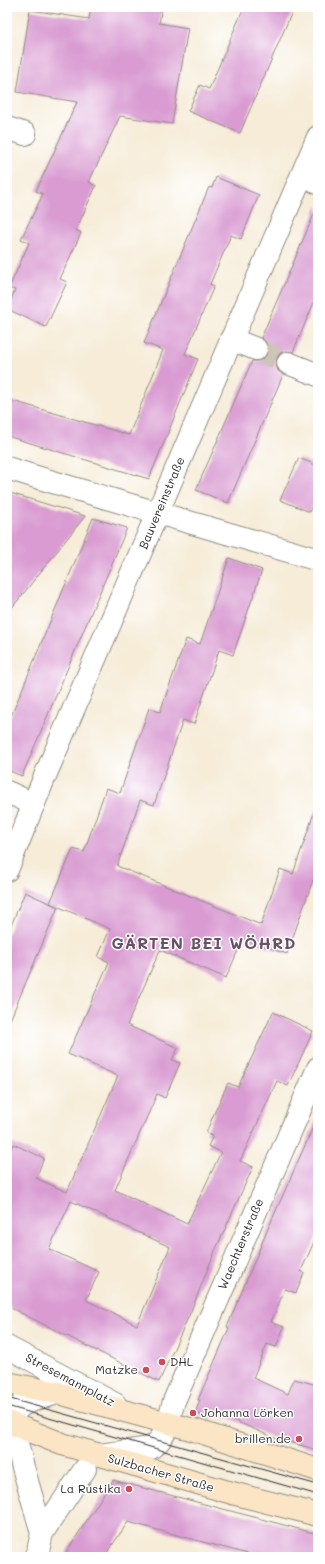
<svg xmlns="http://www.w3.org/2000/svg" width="325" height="1564" font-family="Mali,sans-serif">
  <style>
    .building { fill: #d99bd2; fill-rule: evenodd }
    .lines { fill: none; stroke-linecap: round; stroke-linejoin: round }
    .minor-tunnel { stroke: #cdc5b5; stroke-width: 22; stroke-dasharray: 22 11; stroke-linecap: butt }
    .minor-casing { stroke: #908c82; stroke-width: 24 }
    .tertiary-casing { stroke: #908c82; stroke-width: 24 }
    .secondary-casing { stroke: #908c82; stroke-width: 24 }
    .minor { stroke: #fff; stroke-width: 22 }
    .tertiary { stroke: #fff; stroke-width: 22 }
    .secondary { stroke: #fce5c4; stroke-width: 22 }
    .tram { stroke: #2b2b2b; stroke-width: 1 }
    .poi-dot { fill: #d1495b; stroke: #fff; stroke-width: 1.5 }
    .labels { text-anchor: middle; stroke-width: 3; stroke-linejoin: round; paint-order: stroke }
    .street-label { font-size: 12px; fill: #2b2b2b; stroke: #fff }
    .poi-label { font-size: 12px; fill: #2b2b2b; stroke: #fff; text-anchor: end }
    .district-label { font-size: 16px; font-weight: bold; letter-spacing: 1px; fill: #685265; stroke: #fff }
  </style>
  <rect width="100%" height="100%" fill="#fff"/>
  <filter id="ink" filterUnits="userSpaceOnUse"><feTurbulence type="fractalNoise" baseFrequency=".025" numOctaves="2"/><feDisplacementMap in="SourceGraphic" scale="8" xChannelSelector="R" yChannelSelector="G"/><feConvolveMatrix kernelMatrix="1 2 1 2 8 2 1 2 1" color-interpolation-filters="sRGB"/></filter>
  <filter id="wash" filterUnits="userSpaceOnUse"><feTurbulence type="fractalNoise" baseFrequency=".012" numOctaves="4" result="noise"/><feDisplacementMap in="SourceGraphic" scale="16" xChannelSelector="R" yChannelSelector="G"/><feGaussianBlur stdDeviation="0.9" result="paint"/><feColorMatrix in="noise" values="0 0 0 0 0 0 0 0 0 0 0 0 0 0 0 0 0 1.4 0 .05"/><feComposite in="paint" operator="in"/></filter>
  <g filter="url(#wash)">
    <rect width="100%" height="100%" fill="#f6ecd8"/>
    <g id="blocks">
      <!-- building -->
      <g class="building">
        <path d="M91 7H162L159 23 188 28 172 124 120 116 89 182 96 186 76 230 81 233 60 279 67 282 46 327 7 309 15 290 9 288 29 243 21 239 43 194 36 191 77 102 17 92 30 10 89 19Z"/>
        <path d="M244 7H294L240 133 188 111 200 85 209 89Z"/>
        <path d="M216 177 259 195 241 239 231 235 210 284 214 286 185 354 198 359 149 479 7 436V420L13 401 129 435 163 350 144 343 209 187 212 188Z"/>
        <path d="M318 205V293L293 352 286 351 280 353 277 358 276 365 278 371 283 375 228 503 196 490 252 361H258L264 359 267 354 268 347 266 342 261 338Z"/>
        <path d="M299 458 318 466V508L312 506 310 512 280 500Z"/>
        <path d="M7 492 85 516 7 614Z"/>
        <path d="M93 518 127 528 22 776 7 770V726Z"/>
        <path d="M229 558 262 570 233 655 219 650 194 724 183 720 154 805 140 800 117 866 261 925 280 869 293 874 315 810 318 811V882L313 880 287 954 243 939 226 978 160 950 127 1025 178 1048 172 1060 180 1063 165 1098 157 1094 115 1190 187 1224 221 1152 208 1146 213 1136 206 1133 213 1116 228 1083 238 1087 273 1012 313 1031 288 1086 277 1081 240 1161 253 1167 215 1251 191 1311 159 1382 7 1306V1158L13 1144 44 1158 36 1178 67 1192 118 1076 68 1054 109 962 98 957 110 929 50 903 73 849 84 852 106 788 120 793 149 708 160 712 186 639 200 644ZM71 1201 170 1247 137 1325 86 1300 99 1272 49 1249Z"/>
        <path d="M25 892 58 907 7 1027V935Z"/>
        <path d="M318 1116V1233L301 1271 304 1273 296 1293 285 1289 271 1322 284 1327 276 1347 267 1344 253 1378 288 1394 294 1379 318 1385V1450L289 1442 288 1444 215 1412 212 1419 195 1413 200 1400H198L229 1328 227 1327 267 1231Z"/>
        <path d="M113 1480 318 1534V1557H259L128 1522 104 1557H63Z"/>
      </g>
    </g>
  </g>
  <g filter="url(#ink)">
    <use href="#blocks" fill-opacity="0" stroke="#908c82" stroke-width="1"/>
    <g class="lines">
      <!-- minor-tunnel -->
      <path class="minor-tunnel" d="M256 349 288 363"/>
      <defs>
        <g id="minor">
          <path d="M7 128 25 134"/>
          <path d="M302 175 318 183"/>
          <path d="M231 339 256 349"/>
          <path d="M288 363 318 375"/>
          <path d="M7 468C110 500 215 529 318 560"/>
          <path d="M7 792 34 804"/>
          <path d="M7 1347 115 1404"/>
          <path d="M99 1455 151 1448 159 1441 165 1432 174 1401 318 1068"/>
          <path d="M42 1533 85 1469"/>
          <path d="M35 1557 38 1551 42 1533 23 1467 12 1424 14 1414 20 1406 36 1399 58 1393"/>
        </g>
        <path id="tertiary" d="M7 870 45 776 318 137"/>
        <g id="secondary">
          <path d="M7 1383 58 1393 194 1430 318 1470"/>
          <path d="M7 1422 62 1444 232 1493 318 1515"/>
        </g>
      </defs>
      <!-- minor casing -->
      <use href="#minor" class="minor-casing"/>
      <!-- tertiary casing -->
      <use href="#tertiary" class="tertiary-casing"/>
      <!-- secondary casing -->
      <use href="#secondary" class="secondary-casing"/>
      <!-- minor -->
      <use href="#minor" class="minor"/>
      <!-- tertiary -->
      <use href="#tertiary" class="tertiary"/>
      <!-- secondary -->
      <use href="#secondary" class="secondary"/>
      <!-- tram -->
      <g class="tram">
        <path d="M7 1398 318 1485"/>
        <path d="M7 1406 318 1495"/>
      </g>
    </g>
  </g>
  <!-- markers -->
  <g class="poi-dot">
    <circle cx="162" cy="1362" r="4"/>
    <circle cx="146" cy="1370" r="4"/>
    <circle cx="193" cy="1413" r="4"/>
    <circle cx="299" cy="1439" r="4"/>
    <circle cx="129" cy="1489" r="4"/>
  </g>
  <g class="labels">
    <!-- street labels -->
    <g class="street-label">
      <text transform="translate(162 503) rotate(-67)" y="4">Bauvereinstraße</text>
      <text transform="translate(241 1244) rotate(-67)" y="4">Waechterstraße</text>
      <text transform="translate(70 1380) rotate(28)" y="4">Stresemannplatz</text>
      <text transform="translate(161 1473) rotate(16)" y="4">Sulzbacher Straße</text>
    </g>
    <!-- poi labels -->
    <g class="poi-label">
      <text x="170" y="1366" text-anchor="start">DHL</text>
      <text x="138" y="1374">Matzke</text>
      <text x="201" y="1417" text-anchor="start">Johanna Lörken</text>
      <text x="291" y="1443">brillen.de</text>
      <text x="121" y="1493">La Rustika</text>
    </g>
    <!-- district labels -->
    <g class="district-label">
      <text x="204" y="949">GÄRTEN BEI WÖHRD</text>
    </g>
  </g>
  <!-- margin -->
  <rect width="325" height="1564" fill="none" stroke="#fff" stroke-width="24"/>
</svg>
